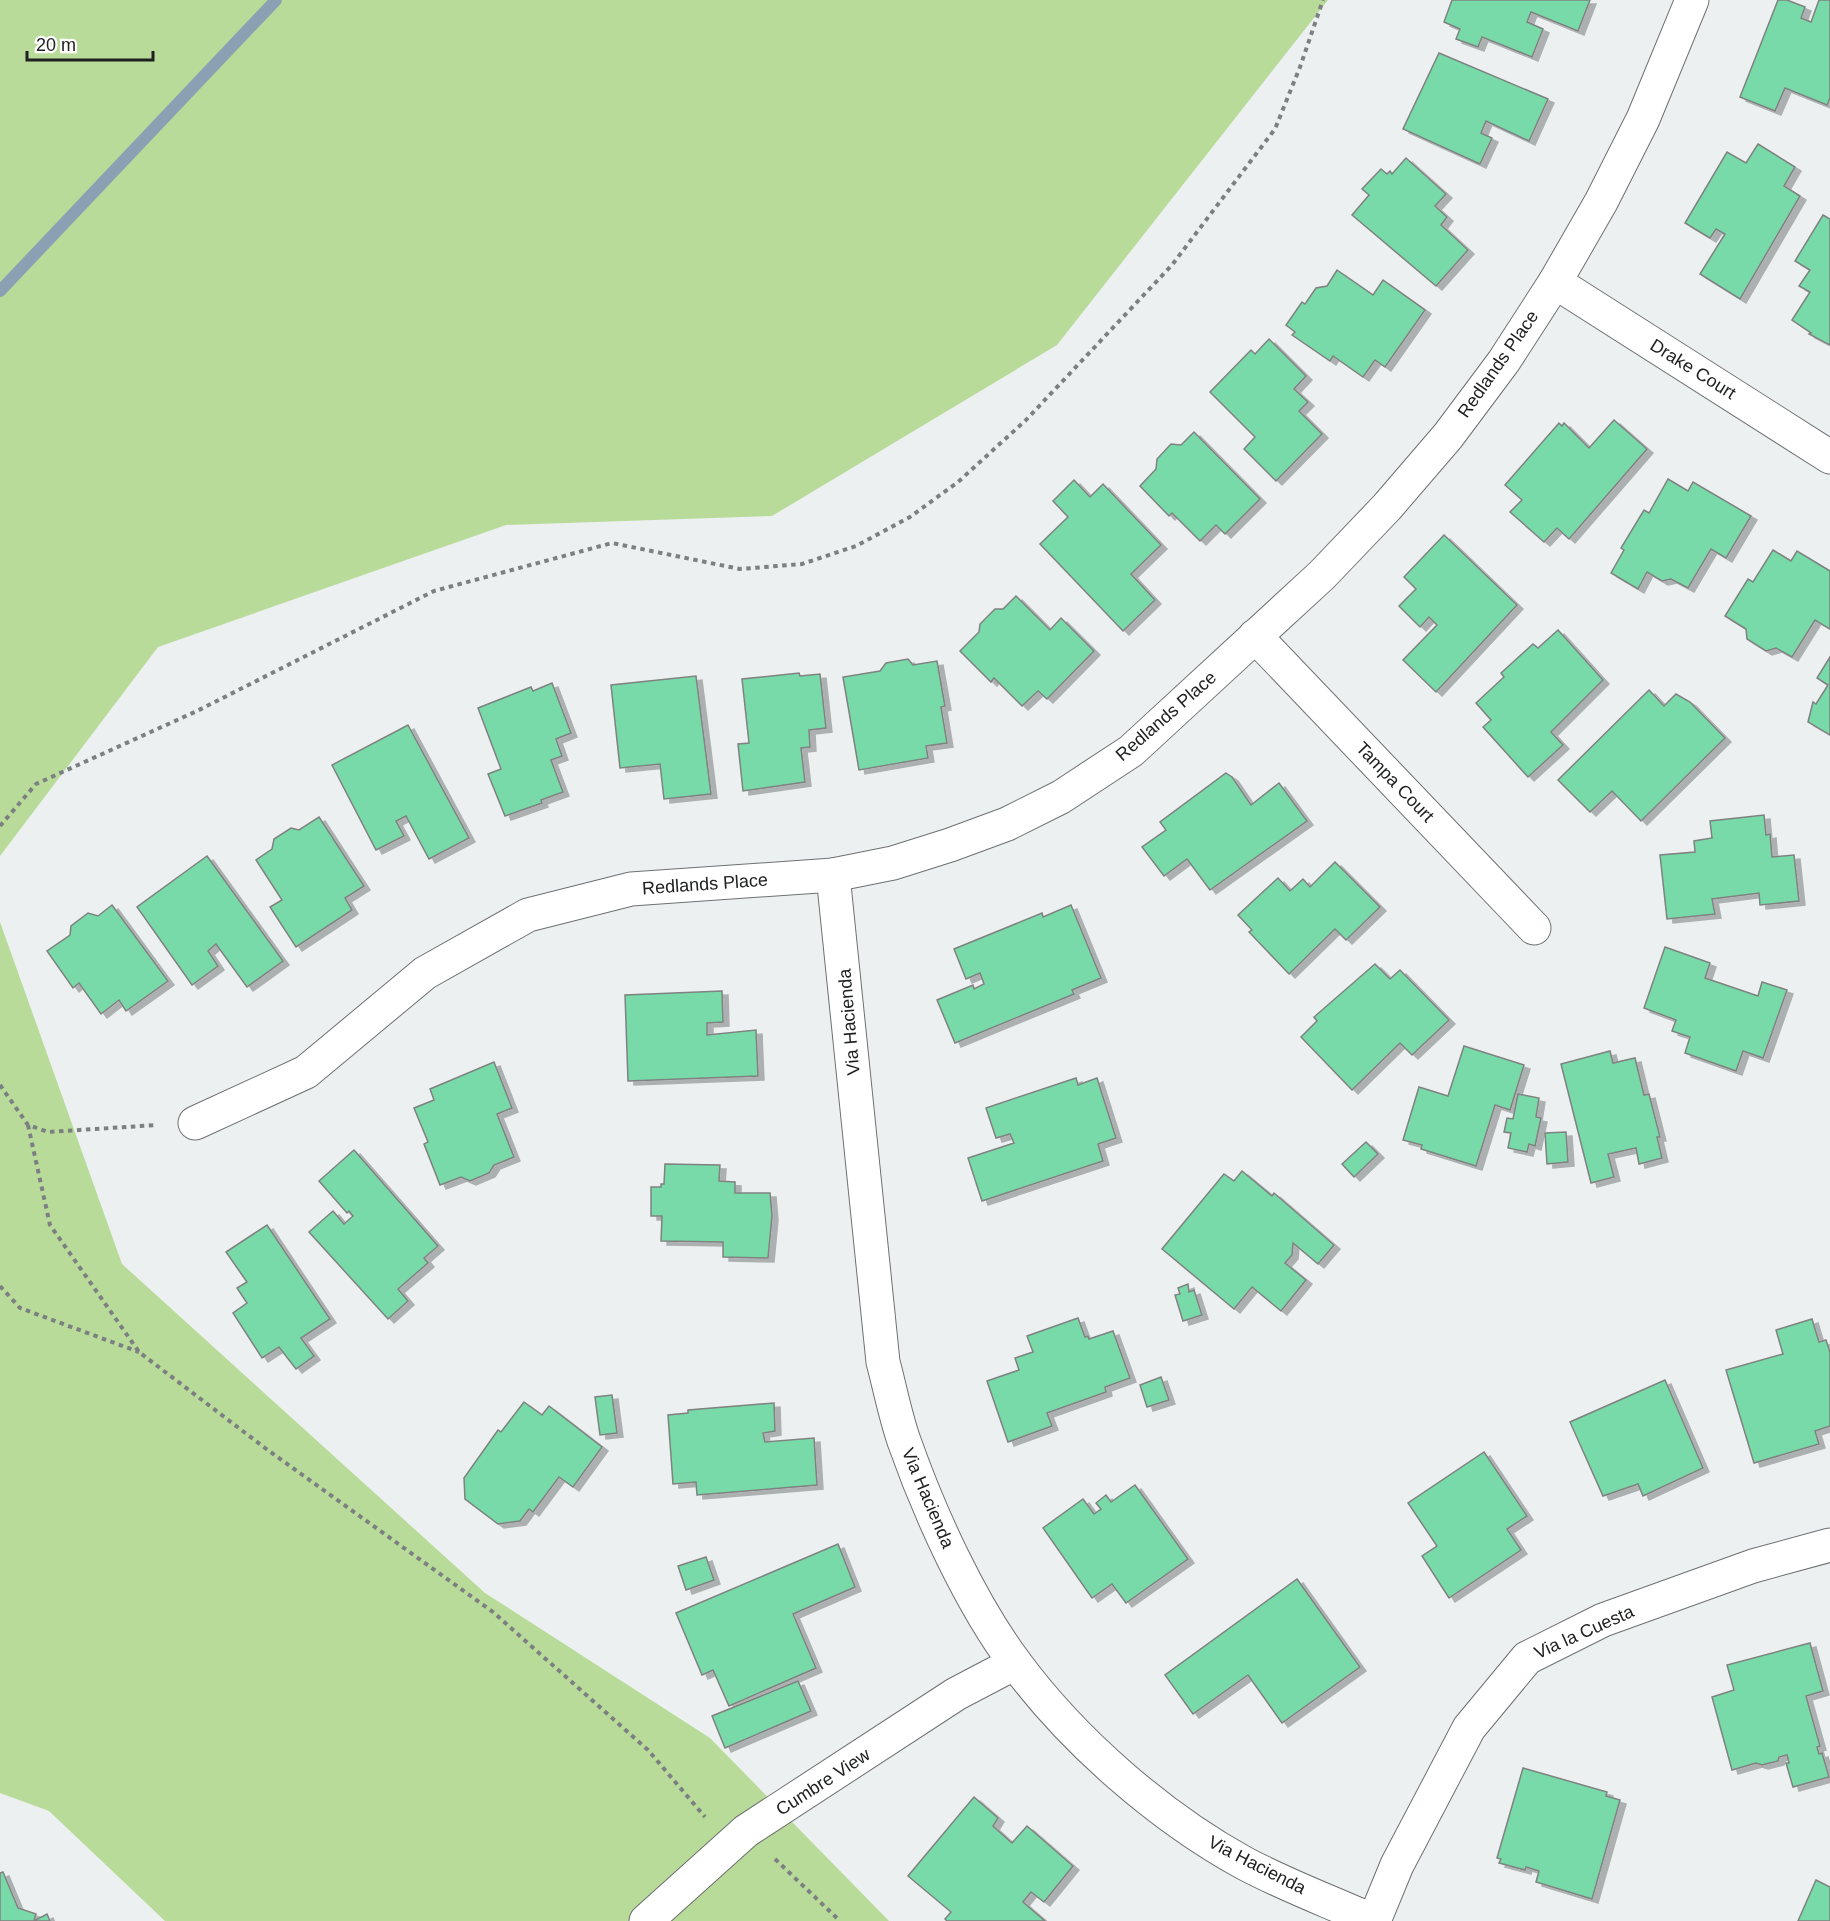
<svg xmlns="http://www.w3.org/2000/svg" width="1830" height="1921" font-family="Arial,sans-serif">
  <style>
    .green { fill: #b9db9a }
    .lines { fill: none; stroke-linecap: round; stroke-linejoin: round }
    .stream { stroke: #8ca0b3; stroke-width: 12 }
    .building { fill: #77daa8; stroke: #7f8280; stroke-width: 1.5; filter: url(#shadow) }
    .minor-casing { stroke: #6e7171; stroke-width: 35 }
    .path { stroke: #7d8080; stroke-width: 4; stroke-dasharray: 4.5 4.5; stroke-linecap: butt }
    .minor { stroke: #fff; stroke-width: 33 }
    .labels { text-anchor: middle; stroke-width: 4.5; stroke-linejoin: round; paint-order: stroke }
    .street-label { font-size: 18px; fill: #202121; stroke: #fff }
  </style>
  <defs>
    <filter id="shadow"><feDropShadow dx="6" dy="4" stdDeviation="0" flood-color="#0004"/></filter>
  </defs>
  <rect width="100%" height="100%" fill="#ecf0f0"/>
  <!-- green -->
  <g class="green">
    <path d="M0 0H1328L1057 345 772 516 506 525 158 647 0 856Z"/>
    <path d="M0 922 122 1264 485 1593 710 1738 889 1921H165L49 1811 0 1793Z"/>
  </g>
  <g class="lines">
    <!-- stream -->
    <path class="stream" d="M0 291 276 0"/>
  </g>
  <!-- building -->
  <g class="building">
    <path d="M1452 0H1590L1578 31 1531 12 1527 22 1543 29 1532 57 1482 37 1478 47 1456 39 1460 29 1444 22Z"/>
    <path d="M1778 0H1787L1805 7 1801 18 1811 22 1819 0H1830V98L1827 105 1785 88 1775 111 1740 97Z"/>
    <path d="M1439 53 1548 99 1529 141 1486 121 1481 133 1492 138 1480 164 1403 129Z"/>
    <path d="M1758 144 1795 167 1784 186 1800 196 1740 299 1700 274 1725 234 1716 229 1710 238 1685 223 1727 152 1746 163Z"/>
    <path d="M1406 158 1446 194 1435 206 1447 217 1441 225 1468 250 1436 286 1352 215 1369 195 1362 189 1381 169 1387 174 1390 171 1392 174Z"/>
    <path d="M1823 215 1830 219V345L1809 334 1811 333 1792 320 1810 292 1799 286 1810 270 1795 261Z"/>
    <path d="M1337 270 1373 295 1383 280 1425 310 1385 367 1375 360 1363 377 1333 356 1330 361 1292 335 1295 332 1286 325 1302 302 1305 304 1316 288 1327 286Z"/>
    <path d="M1269 339 1306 376 1294 389 1308 402 1299 411 1322 434 1276 481 1244 449 1255 437 1210 392 1251 350 1255 354Z"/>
    <path d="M1614 420 1647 449 1569 539 1557 528 1544 542 1510 512 1522 500 1505 485 1559 423 1562 426 1564 423 1589 448Z"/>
    <path d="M1194 432 1260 499 1225 534 1216 525 1200 541 1172 513 1169 516 1140 486 1156 469 1157 459 1171 444 1181 445Z"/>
    <path d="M1668 479 1688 491 1693 482 1751 516 1726 558 1711 549 1688 588 1671 579 1662 581 1647 572 1638 589 1611 573 1624 550 1621 548 1644 510 1649 513Z"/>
    <path d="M1074 480 1090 497 1103 484 1161 545 1131 574 1155 600 1123 631 1040 544 1068 517 1053 501Z"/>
    <path d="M1444 535 1517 605 1436 692 1403 660 1437 625 1429 617 1420 627 1399 606 1416 589 1404 577Z"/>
    <path d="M1773 550 1791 561 1797 551 1830 571V629L1815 620 1792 657 1776 648 1766 651 1747 639 1746 629 1725 616 1748 579 1753 582Z"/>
    <path d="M1016 596 1050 630 1061 618 1094 651 1047 699 1038 691 1022 706 994 678 991 682 960 651 979 632 980 624 995 609H1003Z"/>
    <path d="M1558 630 1603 680 1551 732 1563 745 1528 777 1483 727 1491 720 1476 703 1504 677 1501 673 1533 644 1538 648Z"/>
    <path d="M1830 657V735L1808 722 1813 702 1816 704 1828 685 1817 678Z"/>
    <path d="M908 659 913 665 937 661 945 706 941 707 947 743 926 746 928 758 859 770 843 677 880 671 886 663Z"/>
    <path d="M799 673 800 676 820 674 826 728 809 730 810 747 801 748 805 782 743 791 738 744 749 743 742 679Z"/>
    <path d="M696 676 711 794 664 799 660 764 620 768 611 685Z"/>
    <path d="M552 683 571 733 556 739 562 756 551 760 563 792 541 800 542 803 505 816 488 774 501 769 478 708 531 687 533 691Z"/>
    <path d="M1649 690 1664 706 1676 694 1690 702 1725 738 1641 821 1612 791 1590 812 1558 780Z"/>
    <path d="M408 725 469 838 429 859 406 816 396 821 404 836 376 850 332 765Z"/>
    <path d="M1226 773 1232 777 1251 805 1279 783 1307 821 1210 890 1187 859 1164 876 1142 847 1166 830 1160 822Z"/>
    <path d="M1764 815 1766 835 1770 834 1772 857 1794 855 1799 901 1760 905 1759 893 1712 899 1715 914 1667 919 1660 855 1695 852 1694 841 1712 838 1710 821Z"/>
    <path d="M319 817 364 886 345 898 352 910 296 947 270 907 282 900 256 860 272 849 274 839 291 828 299 830Z"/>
    <path d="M207 856 283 961 247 987 216 944 208 951 218 966 192 985 137 907Z"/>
    <path d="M1335 862 1380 907 1346 940 1335 929 1289 974 1249 932 1252 930 1238 915 1278 878 1290 891 1303 879 1310 887Z"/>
    <path d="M112 905 168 981 126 1011 119 1000 101 1014 79 983 73 988 47 951 70 935 71 926 88 913 98 916Z"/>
    <path d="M1071 905 1101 978 1072 990 1074 994 955 1043 937 1000 973 985 974 989 984 984 980 973 966 979 954 949 1042 913 1043 917Z"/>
    <path d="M1665 947 1710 963 1705 978 1758 996 1762 982 1787 990 1763 1058 1743 1051 1736 1071 1685 1053 1690 1037 1672 1031 1676 1020 1644 1008Z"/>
    <path d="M1375 964 1390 979 1400 970 1449 1020 1412 1055 1400 1043 1352 1090 1301 1037 1317 1021 1314 1017Z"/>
    <path d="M722 991 723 1022 707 1023V1035L756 1030 758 1076 628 1081 625 995Z"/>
    <path d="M1464 1046 1524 1065 1510 1110 1495 1105 1476 1166 1421 1149 1422 1145 1403 1140 1419 1087 1448 1096Z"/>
    <path d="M1610 1051 1613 1063 1635 1058 1644 1095 1649 1094 1660 1137H1657L1662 1158 1639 1164 1636 1148 1608 1154 1614 1177 1591 1183 1561 1064Z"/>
    <path d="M494 1062 512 1108 497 1114 514 1157 494 1165 489 1173 470 1181 461 1177 440 1185 424 1144 428 1142 414 1108 434 1100 430 1089Z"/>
    <path d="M1076 1078 1078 1085 1097 1078 1116 1138 1098 1144 1103 1161 982 1201 968 1158 1014 1143 1010 1134 996 1138 986 1108Z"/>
    <path d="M1518 1094 1539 1098 1536 1117 1541 1118 1535 1146 1529 1144 1527 1152 1508 1148 1511 1133 1504 1132 1507 1118 1513 1119Z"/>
    <path d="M1566 1132 1568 1162 1547 1164 1545 1133Z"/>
    <path d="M1366 1142 1378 1154 1354 1177 1342 1164Z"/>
    <path d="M354 1150 438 1246 424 1258 428 1263 398 1289 408 1301 388 1319 309 1232 333 1211 344 1224 353 1216 349 1211 347 1213 319 1181Z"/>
    <path d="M665 1164 720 1165 719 1181 735 1182V1193H770L772 1216 768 1258 723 1257V1242L661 1241 662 1216H651V1187H661V1184H664Z"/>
    <path d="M1242 1171 1272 1196 1274 1193 1334 1245 1318 1264 1293 1243 1292 1255 1285 1263 1306 1280 1281 1311 1252 1287 1234 1309 1162 1249 1224 1174 1234 1181Z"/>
    <path d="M267 1225 330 1319 301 1338 314 1356 296 1369 279 1347 262 1358 233 1313 247 1303 237 1288 247 1282 226 1252Z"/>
    <path d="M1188 1284 1189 1292 1194 1290 1202 1315 1183 1321 1175 1295 1180 1294 1178 1288Z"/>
    <path d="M1078 1318 1085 1337 1088 1336 1089 1339 1113 1331 1130 1378 1105 1387 1106 1392 1047 1413 1052 1426 1008 1442 987 1381 1019 1370 1015 1358 1033 1352 1027 1336Z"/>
    <path d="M1812 1319 1819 1342 1826 1340 1830 1352V1426L1815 1431 1819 1444 1754 1463 1726 1370 1783 1354 1776 1330Z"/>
    <path d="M1161 1377 1169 1400 1147 1407 1140 1385Z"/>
    <path d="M1665 1380 1703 1468 1643 1496 1638 1484 1603 1496 1570 1422Z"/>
    <path d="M612 1395 617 1433 600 1435 595 1397Z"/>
    <path d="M524 1402 542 1415 549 1406 602 1447 573 1487 559 1477 533 1512 529 1509 520 1521 498 1524 465 1499 464 1478 498 1430 501 1432Z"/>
    <path d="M774 1403 775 1431 763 1433 765 1442 814 1438 817 1485 697 1495 696 1482 673 1484 668 1415 688 1413V1410Z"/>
    <path d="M1484 1452 1527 1516 1507 1529 1521 1550 1449 1598 1422 1556 1437 1546 1408 1503Z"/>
    <path d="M1135 1485 1188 1559 1126 1603 1112 1584 1092 1598 1043 1528 1083 1499 1094 1514 1101 1509 1096 1503 1106 1495 1111 1502Z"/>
    <path d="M838 1544 855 1587 793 1614 816 1668 729 1706 713 1670 702 1675 676 1613Z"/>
    <path d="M706 1557 714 1580 686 1590 678 1566Z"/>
    <path d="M1297 1579 1360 1667 1282 1723 1248 1675 1193 1714 1165 1675Z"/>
    <path d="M1810 1643 1823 1691 1806 1696 1820 1746 1817 1747 1819 1754 1822 1753 1829 1777 1793 1787 1786 1763H1789L1787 1755 1779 1757 1778 1761 1762 1765 1756 1763 1732 1770 1712 1697 1734 1690 1727 1665Z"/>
    <path d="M798 1681 811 1711 725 1748 712 1716Z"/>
    <path d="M1523 1768 1607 1792 1606 1796 1620 1800 1592 1899 1536 1882 1539 1871 1526 1867 1525 1870 1499 1863 1501 1859 1497 1858Z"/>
    <path d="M974 1797 998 1818 993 1826 1012 1843 1027 1826 1073 1866 1044 1902 1031 1892 1023 1902 1045 1921H947L945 1919 951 1912 908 1876Z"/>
    <path d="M3 1872 18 1908 36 1914 34 1921 47 1914 50 1921H0V1873Z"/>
    <path d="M1816 1880 1830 1887V1921H1798Z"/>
  </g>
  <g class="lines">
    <defs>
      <g id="minor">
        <path d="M1555 282 1830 457"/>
        <path d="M1255 636 1534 928"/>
        <path d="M833 875 883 1362C890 1388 895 1415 904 1441 929 1512 970 1603 1016 1664 1073 1741 1160 1817 1244 1863 1285 1885 1331 1902 1373 1921"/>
        <path d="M195 1123 306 1072 425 973 528 915 631 889 833 875 893 863 950 845 1007 824 1061 797 1131 751 1322 575 1387 507 1448 436 1504 361 1555 282 1601 202 1643 119 1692 0"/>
        <path d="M646 1921 746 1831 956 1694 1015 1663"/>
        <path d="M1374 1921 1397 1865 1469 1728 1527 1658 1603 1620 1753 1566 1830 1545"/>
      </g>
    </defs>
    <!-- minor casing -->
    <use href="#minor" class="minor-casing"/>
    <!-- path -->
    <g class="path">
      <path d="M0 826 36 784 197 711 434 591 612 543 740 569 802 564 856 546 910 517 958 482 1026 420 1172 265 1275 129 1300 67 1323 0"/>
      <path d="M0 1085 28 1125 48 1132 157 1125"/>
      <path d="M28 1125 50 1225 139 1352 265 1448 493 1612 648 1750 705 1817"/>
      <path d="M0 1286 20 1308 139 1352"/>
      <path d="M775 1859 840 1921"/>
    </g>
    <!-- minor -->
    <use href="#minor" class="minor"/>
  </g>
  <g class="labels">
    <!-- street labels -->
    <g class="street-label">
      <text transform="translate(1498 364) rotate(-55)" y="6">Redlands Place</text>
      <text transform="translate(1693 369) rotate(32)" y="6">Drake Court</text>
      <text transform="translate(1166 716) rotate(-41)" y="6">Redlands Place</text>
      <text transform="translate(1395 782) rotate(46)" y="6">Tampa Court</text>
      <text transform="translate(705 884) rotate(-4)" y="6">Redlands Place</text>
      <text transform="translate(849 1022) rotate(-95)" y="6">Via Hacienda</text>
      <text transform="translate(928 1498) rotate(67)" y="6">Via Hacienda</text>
      <text transform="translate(1584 1632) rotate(-24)" y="6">Via la Cuesta</text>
      <text transform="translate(823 1782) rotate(-33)" y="6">Cumbre View</text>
      <text transform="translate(1257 1865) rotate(27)" y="6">Via Hacienda</text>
    </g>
  </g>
  <!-- scale -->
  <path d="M27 51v9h126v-9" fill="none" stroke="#202121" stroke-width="3"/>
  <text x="36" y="51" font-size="18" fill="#202121" stroke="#ffffff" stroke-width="4.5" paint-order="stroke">20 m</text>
</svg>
